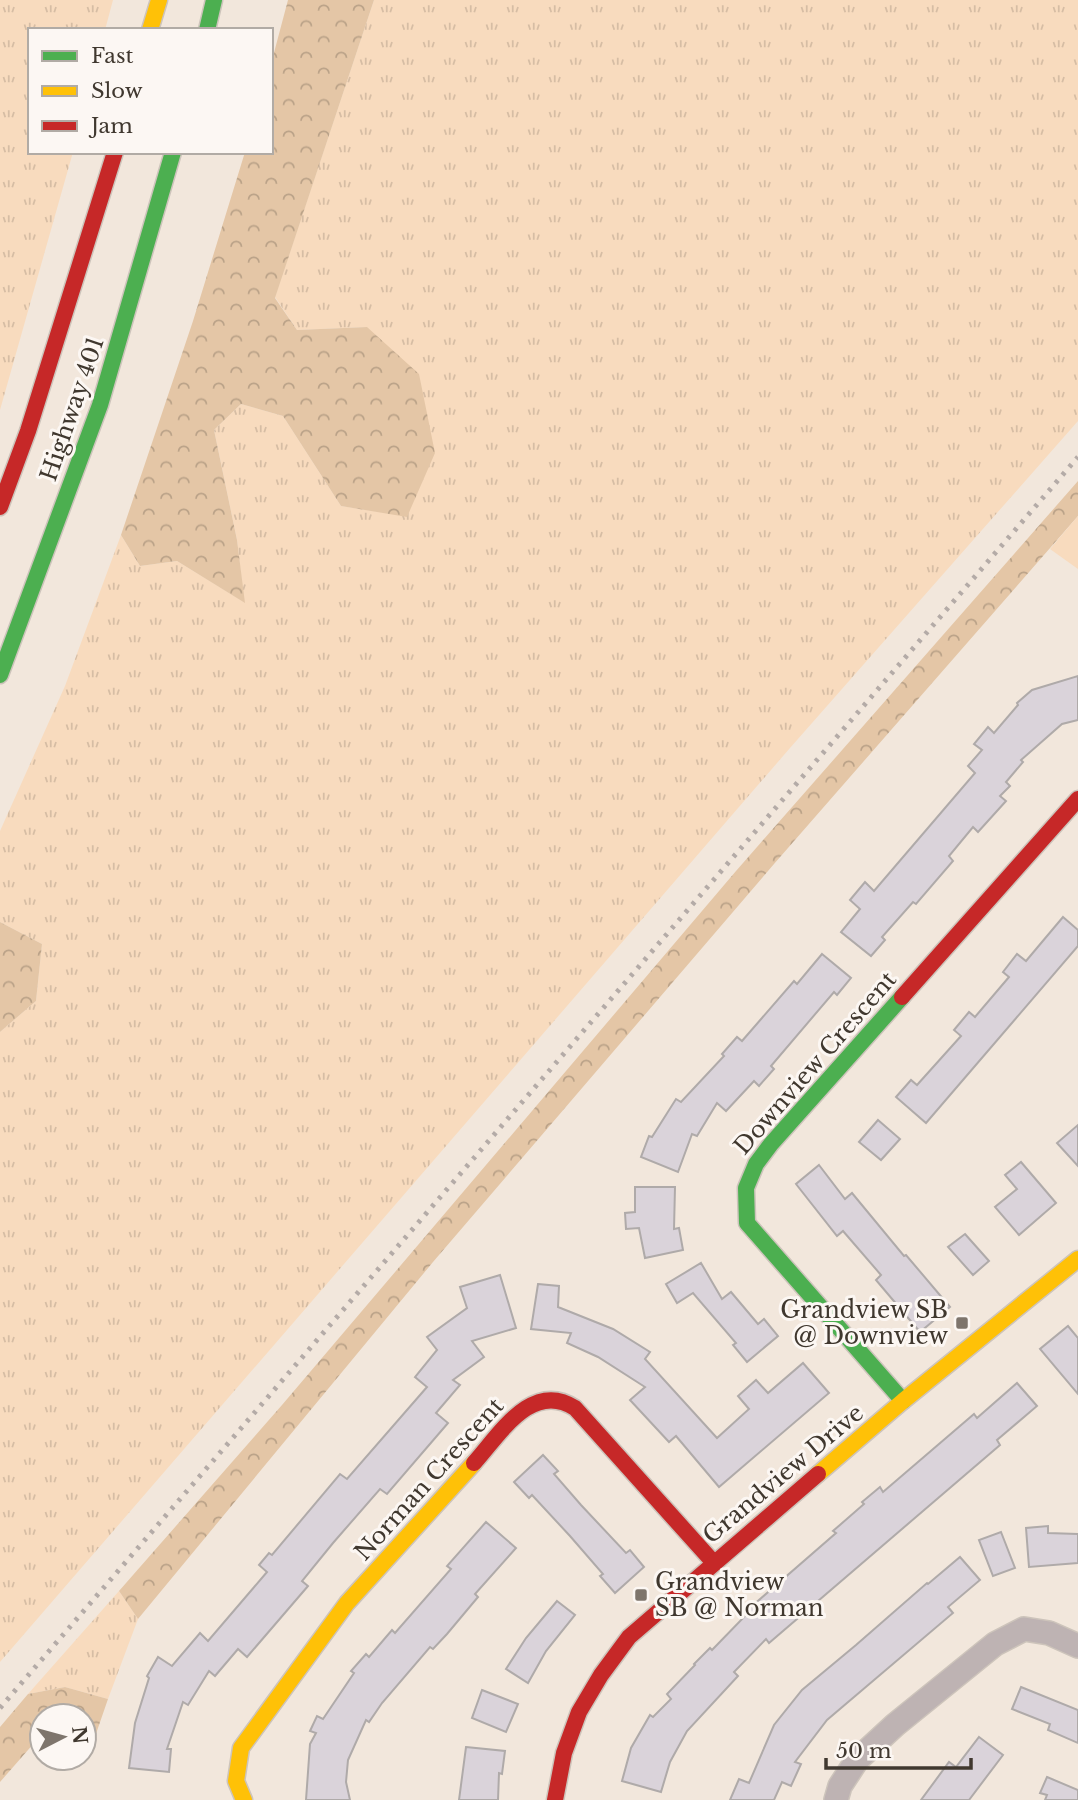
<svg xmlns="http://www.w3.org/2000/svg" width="1078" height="1800" font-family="'Libre Baskerville',serif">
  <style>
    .grass { fill: url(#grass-tufts) }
    .forest { fill: url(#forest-crowns) }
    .park { fill: #f8dbbe }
    .building { fill: #dad3da; stroke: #afaaa9; stroke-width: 2 }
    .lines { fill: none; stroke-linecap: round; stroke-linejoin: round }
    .street-casing { stroke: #cdc4bb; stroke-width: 26 }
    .fast-casing { stroke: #cdc4bb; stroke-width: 19 }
    .slow-casing { stroke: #cdc4bb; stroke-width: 19 }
    .jam-casing { stroke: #cdc4bb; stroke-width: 19 }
    .street { stroke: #beb3b3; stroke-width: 23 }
    .fast { stroke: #4caf50; stroke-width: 16 }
    .slow { stroke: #ffc107; stroke-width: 16 }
    .jam { stroke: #c62828; stroke-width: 16 }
    .rail { stroke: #b4aba7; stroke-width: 5; stroke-dasharray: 3.5 7; stroke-linecap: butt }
    .poi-dot { fill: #7e756c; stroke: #fcf7f3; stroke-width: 2.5 }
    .labels { text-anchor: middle; stroke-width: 6; stroke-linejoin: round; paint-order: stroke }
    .street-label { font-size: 23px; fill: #40382f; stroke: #fcf7f3 }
    .poi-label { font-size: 23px; fill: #40382f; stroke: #fcf7f3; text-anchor: end }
  </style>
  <defs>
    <pattern id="grass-tufts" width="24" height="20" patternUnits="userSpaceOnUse" patternTransform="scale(1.75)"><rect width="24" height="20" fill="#f8dbbe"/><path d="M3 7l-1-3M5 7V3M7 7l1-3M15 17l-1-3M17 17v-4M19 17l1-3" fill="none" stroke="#d6bda4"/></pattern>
    <pattern id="forest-crowns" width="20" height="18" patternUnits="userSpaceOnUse" patternTransform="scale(1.75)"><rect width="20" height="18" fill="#e4c6a6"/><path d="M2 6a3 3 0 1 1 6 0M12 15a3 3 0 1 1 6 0" fill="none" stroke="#baa288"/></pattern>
  </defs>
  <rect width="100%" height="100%" fill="#f2e7dc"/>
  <!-- grass -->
  <g class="grass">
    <path d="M0 0H113L105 30H30V152H73L0 410Z"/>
    <path d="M374 0H1078V421L790 748 0 1662V1032L36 1001 42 944 0 922V831L65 686 121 535 140 566 177 561 244 602 237 540 214 430 241 404 283 416 341 506 407 516 367 327 297 330 275 297Z"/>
    <path d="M119 1591 138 1619 108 1699 65 1687 28 1694Z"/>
  </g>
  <!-- forest -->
  <g class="forest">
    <path d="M288 0H374L275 298 297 330 367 327 419 374 435 453 407 517 341 506 283 416 241 404 214 430 237 540 245 603 177 561 140 566 121 535 193 321 245 152H271V64Z"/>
    <path d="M1078 481V516L774 864 433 1262 138 1619 119 1591 282 1405 736 871Z"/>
    <path d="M0 922 42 944 36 1001 0 1032Z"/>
    <path d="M65 1687 108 1699 88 1757 84 1753V1716H42V1734L0 1782V1727L28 1694Z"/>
  </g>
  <!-- park -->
  <path class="park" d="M1078 516V569L1050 549Z"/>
  <!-- building -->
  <g class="building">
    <path d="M1078 676V720L1062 724 1021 760 1023 762 1006 782 1010 786 1000 796 1006 801 978 832 973 827 949 856 953 861 916 904 913 902 882 937 885 940 871 956 841 932 860 909 850 900 865 882 874 891 975 773 968 766 982 750 974 744 988 727 994 733 1018 705 1017 703 1032 690Z"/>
    <path d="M1063 917 1078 930V946L926 1123 896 1097 911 1080 917 1085 961 1036 954 1030 969 1012 975 1017 1009 977 1003 972 1017 954 1026 961Z"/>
    <path d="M822 954 851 978 837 995 834 992 771 1066 774 1069 759 1086 754 1081 726 1111 717 1103 697 1136 692 1134 678 1172 641 1157 649 1136 652 1137 676 1099 681 1102 724 1056 722 1054 737 1037 742 1041 794 981 797 984Z"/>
    <path d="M878 1120 900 1139 881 1160 859 1142Z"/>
    <path d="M1078 1125V1166L1057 1143Z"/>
    <path d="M1021 1162 1056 1203 1019 1235 995 1207 1017 1189 1005 1175Z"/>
    <path d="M819 1165 845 1199 852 1193 904 1256 906 1255 950 1307 920 1332 876 1280 881 1275 843 1231 837 1236 796 1184Z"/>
    <path d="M635 1187H675L674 1229 679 1228 683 1250 645 1258 639 1228 626 1229 625 1213 635 1212Z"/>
    <path d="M965 1234 989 1261 973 1275 948 1247Z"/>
    <path d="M701 1263 722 1299 731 1292 758 1324 764 1319 778 1336 747 1362 733 1345 736 1343 693 1293 677 1303 666 1284Z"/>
    <path d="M500 1275 516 1328 472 1341 484 1357 453 1380 460 1385 436 1413 448 1423 387 1494 380 1489 333 1543 302 1581 308 1586 247 1657 238 1649 215 1676 209 1671 188 1705 183 1702 167 1749H171L169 1772 129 1768 135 1723 149 1678 147 1676 158 1657 172 1666 200 1633 208 1641 267 1572 259 1565 269 1553 272 1555 340 1474 347 1479 427 1387 415 1377 437 1350 427 1337 467 1308 460 1287Z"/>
    <path d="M538 1284 559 1286 558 1307 613 1329 650 1352 645 1359 717 1438 749 1409 738 1396 756 1380 768 1393 803 1363 829 1393 719 1487 676 1436 669 1442 630 1400 645 1387 598 1357 567 1343 571 1333 531 1329Z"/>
    <path d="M1068 1326 1078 1338V1394L1040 1349Z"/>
    <path d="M1017 1383 1037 1406 997 1440 1000 1445 769 1643 766 1639 734 1672 738 1676 687 1731 670 1762 661 1792 622 1781 631 1748 650 1715 653 1717 671 1699 667 1694 695 1665 694 1664 710 1648 712 1650 746 1615 744 1613 836 1533 833 1531 864 1504 862 1502 880 1487 883 1492 974 1414 977 1418Z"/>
    <path d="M543 1455 558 1471 554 1474 581 1505 626 1553 630 1550 644 1567 615 1593 600 1576 603 1574 570 1536 532 1495 529 1498 514 1482Z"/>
    <path d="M486 1522 516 1548 475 1594 478 1597 447 1634 433 1649 430 1647 382 1703 369 1722 366 1720 348 1760 346 1782 350 1800H306L310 1744 316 1733 310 1731 317 1716 323 1719 354 1673 351 1671 366 1654 369 1657 392 1630 395 1633 451 1569 447 1566Z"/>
    <path d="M1048 1526V1533L1078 1534V1563L1029 1567 1026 1528Z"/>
    <path d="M1001 1532 1015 1568 993 1576 979 1540Z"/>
    <path d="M960 1557 980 1580 948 1607 953 1613 827 1720 795 1762 801 1764 791 1786 782 1782 774 1800H730L739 1779 749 1783 774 1725 802 1690 856 1645 927 1583 928 1584Z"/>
    <path d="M557 1601 575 1615 546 1651 528 1683 506 1669 526 1638Z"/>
    <path d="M1021 1687 1078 1710V1743L1048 1730 1050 1724 1012 1709Z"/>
    <path d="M482 1690 518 1704 506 1732 472 1718Z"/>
    <path d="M979 1737 1003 1755 969 1800H921L949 1762 956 1767Z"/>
    <path d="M466 1747 505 1751 502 1774 499 1773 498 1800H459Z"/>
    <path d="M1047 1777 1078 1790V1800H1045L1047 1795 1040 1793Z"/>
  </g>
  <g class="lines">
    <defs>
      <path id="street" d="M836 1800 840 1786 857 1760 895 1725 995 1644 1024 1629 1049 1633 1078 1646"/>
      <g id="fast">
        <path d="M207 30 214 0"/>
        <path d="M0 675 100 405 173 152"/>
        <path d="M902 997 771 1144 756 1164 746 1188 747 1223 903 1401"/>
      </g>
      <g id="slow">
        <path d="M150 30 159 0"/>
        <path d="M818 1474 903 1401 1078 1259"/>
        <path d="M244 1800 236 1781 241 1748 347 1603 474 1463"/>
      </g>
      <g id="jam">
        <path d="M0 507 28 431 115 152"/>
        <path d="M902 997 1078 799"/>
        <path d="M474 1463C500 1434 532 1380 575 1408L714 1563"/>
        <path d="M555 1800 564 1753 579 1712 601 1675 629 1637 818 1474"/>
      </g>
    </defs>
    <!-- street casing -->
    <use href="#street" class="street-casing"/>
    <!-- fast casing -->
    <use href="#fast" class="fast-casing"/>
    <!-- slow casing -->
    <use href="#slow" class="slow-casing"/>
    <!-- jam casing -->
    <use href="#jam" class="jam-casing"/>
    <!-- street -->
    <use href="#street" class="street"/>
    <!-- fast -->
    <use href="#fast" class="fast"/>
    <!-- slow -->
    <use href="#slow" class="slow"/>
    <!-- jam -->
    <use href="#jam" class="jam"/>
    <!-- rail -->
    <path class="rail" d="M0 1708 1078 457"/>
  </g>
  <!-- markers -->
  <g class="poi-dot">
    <rect x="955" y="1316" width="14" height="14" rx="3.5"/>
    <rect x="634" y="1588" width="14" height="14" rx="3.5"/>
  </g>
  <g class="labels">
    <!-- street labels -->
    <g class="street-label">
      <text transform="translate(72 409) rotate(-71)" y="8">Highway 401</text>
      <text transform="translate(815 1063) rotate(-49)" y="8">Downview Crescent</text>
      <text transform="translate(783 1474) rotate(-40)" y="8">Grandview Drive</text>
      <text transform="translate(429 1479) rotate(-48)" y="8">Norman Crescent</text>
    </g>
    <!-- poi labels -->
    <g class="poi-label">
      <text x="948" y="1318">Grandview SB<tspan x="948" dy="26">@ Downview</tspan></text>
      <text x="655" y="1590" text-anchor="start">Grandview<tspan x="655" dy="26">SB @ Norman</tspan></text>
    </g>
  </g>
  <!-- legend -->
  <rect x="28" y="28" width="245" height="126" fill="#fcf7f3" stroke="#b1aba5" stroke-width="2"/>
  <rect x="42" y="51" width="35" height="10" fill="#4caf50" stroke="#b1aba5" stroke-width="2"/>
  <text x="91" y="63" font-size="21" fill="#40382f">Fast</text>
  <rect x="42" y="86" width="35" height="10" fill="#ffc107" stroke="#b1aba5" stroke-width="2"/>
  <text x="91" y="98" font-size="21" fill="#40382f">Slow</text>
  <rect x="42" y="121" width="35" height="10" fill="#c62828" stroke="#b1aba5" stroke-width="2"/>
  <text x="91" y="133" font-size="21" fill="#40382f">Jam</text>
  <!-- north arrow -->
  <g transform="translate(63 1737) rotate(84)"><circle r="33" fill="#fcf7f3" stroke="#b1aba5" stroke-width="2"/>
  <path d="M0-5L12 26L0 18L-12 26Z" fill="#7e756c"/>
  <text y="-10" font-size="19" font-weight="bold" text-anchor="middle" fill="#40382f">N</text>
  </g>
  <!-- scale -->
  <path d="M826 1758v10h145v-10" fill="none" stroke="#40382f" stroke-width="3.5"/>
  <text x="836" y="1758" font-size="21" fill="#40382f" stroke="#fcf7f3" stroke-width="5" paint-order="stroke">50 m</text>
</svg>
